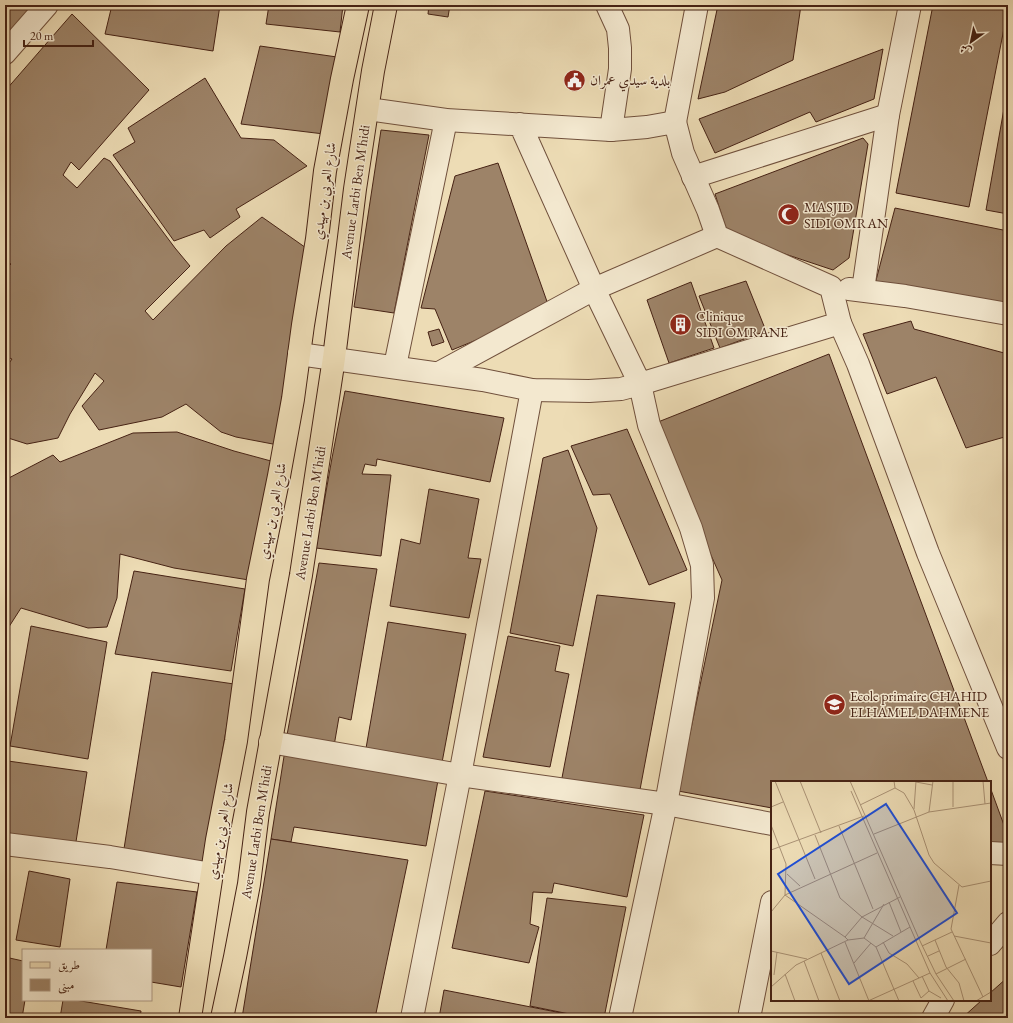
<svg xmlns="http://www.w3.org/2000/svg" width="1013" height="1023" font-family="'EB Garamond',Amiri,serif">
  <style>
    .building { fill: #9d8368; stroke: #462214 }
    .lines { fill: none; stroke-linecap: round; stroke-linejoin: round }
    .minor-casing { stroke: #70503c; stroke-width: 24 }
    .major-casing { stroke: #462214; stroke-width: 24 }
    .minor { stroke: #f3e8cf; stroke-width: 22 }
    .major { stroke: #eddcb5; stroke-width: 22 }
    .labels { text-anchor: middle; stroke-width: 3; stroke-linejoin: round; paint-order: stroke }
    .poi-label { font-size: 14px; fill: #462214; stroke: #f3e8cf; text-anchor: start }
    .street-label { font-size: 14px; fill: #462214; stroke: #f3e8cf }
    .inset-road { fill: none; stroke: #aa9275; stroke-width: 1 }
    .view { fill: #1d4ed8; fill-opacity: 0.15; stroke: #1d4ed8; stroke-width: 2 }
    .inset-edge { fill: none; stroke: #462214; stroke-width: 2 }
  </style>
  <rect width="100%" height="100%" fill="#eddcb5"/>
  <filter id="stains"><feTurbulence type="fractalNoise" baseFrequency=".005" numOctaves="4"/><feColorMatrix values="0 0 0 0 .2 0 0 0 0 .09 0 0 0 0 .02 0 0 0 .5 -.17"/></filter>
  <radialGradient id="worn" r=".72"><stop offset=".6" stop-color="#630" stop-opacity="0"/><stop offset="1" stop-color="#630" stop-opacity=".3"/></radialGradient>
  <!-- building -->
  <g class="building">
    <path d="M5 5H34L5 38Z"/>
    <path d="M112 5H220L213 51 105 34Z"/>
    <path d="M269 5H343L340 32 266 24Z"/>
    <path d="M429 5H450L448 17 428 14Z"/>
    <path d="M718 5H801L793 60 725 92 698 99Z"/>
    <path d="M933 5H991L1008 8 969 207 896 193Z"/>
    <path d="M72 14 149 90 79 170 71 162 63 175 77 188 104 158 110 161 175 248 190 266 145 311 153 320 226 246 262 217 309 250 278 445 236 437 221 432 186 404 162 417 99 430 82 406 104 381 95 373 70 414 58 438 27 444 5 437V369L12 359 5 356V270L11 264 5 260V91Z"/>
    <path d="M260 46 337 57 324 134 241 124Z"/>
    <path d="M883 49 874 99 816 122 810 112 715 153 699 119Z"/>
    <path d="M205 78 241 138 274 140 307 166 236 209 240 217 210 238 204 230 174 241 113 155 135 142 128 128Z"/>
    <path d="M1008 86V214L986 210Z"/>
    <path d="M381 130 429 135 394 313 354 307Z"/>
    <path d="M863 138 868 144 849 258 833 270 728 235 715 194Z"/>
    <path d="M498 163 550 310 452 350 435 309 421 308 455 176Z"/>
    <path d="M895 208 1008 231V309L874 288Z"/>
    <path d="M746 281 766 331 720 348 699 296Z"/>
    <path d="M691 282 714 348 669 363 647 300Z"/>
    <path d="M911 321 914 329 1008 354V436L966 448 936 377 887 394 863 334Z"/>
    <path d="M439 329 444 342 432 346 428 332Z"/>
    <path d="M829 354 988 782H772V808L678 791 722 580 653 424Z"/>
    <path d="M345 391 504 418 490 482 377 459 376 466 365 464 362 474 391 475 381 556 316 548 332 458Z"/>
    <path d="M627 429 687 570 649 585 610 494 593 495 571 446Z"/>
    <path d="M177 432 234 451 271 461 249 580 174 568 120 554 117 598 107 627 88 628 21 608 5 633V480L53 455 60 462 133 433Z"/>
    <path d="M568 450 597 528 573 646 510 633 543 458Z"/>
    <path d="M429 489 479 499 468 558 481 559 469 618 390 606 401 539 420 544Z"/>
    <path d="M319 563 377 569 351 720 339 717 334 746 287 735Z"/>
    <path d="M134 571 245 589 231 671 115 654Z"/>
    <path d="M597 595 675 603 639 795 561 783Z"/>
    <path d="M388 622 466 634 441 768 365 754Z"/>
    <path d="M31 626 107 642 88 759 10 746Z"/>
    <path d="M508 636 560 646 555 671 569 674 550 767 483 757Z"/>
    <path d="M152 672 234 684 203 865 123 855Z"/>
    <path d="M285 750 439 775 426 846 294 827 291 842 271 839Z"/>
    <path d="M8 761 87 772 75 848 5 843V780Z"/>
    <path d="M990 787 1008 836V851L990 848Z"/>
    <path d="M485 791 644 815 627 897 554 883 552 893 533 892 530 924 539 927 529 963 452 948Z"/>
    <path d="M271 839 408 860 375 1018H242Z"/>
    <path d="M29 871 70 879 60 947 16 940Z"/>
    <path d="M117 882 197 892 181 987 151 982V950H106Z"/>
    <path d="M547 898 626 907 604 1018H589L530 1006Z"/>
    <path d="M5 957 23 961V1000H25L22 1018H5Z"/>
    <path d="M1008 977V1018H962L982 1000H990V993Z"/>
    <path d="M444 990 587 1018H439Z"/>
    <path d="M63 1000H75L141 1011 140 1018H60Z"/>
  </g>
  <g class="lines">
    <defs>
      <g id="minor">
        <path d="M607 5 618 29 620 48V69L611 130"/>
        <path d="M5 53 47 5"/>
        <path d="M368 109 446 120 611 130 647 127 675 122 683 153 708 210 717 236 831 287 840 323 640 384 594 289 520 124"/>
        <path d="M675 122 697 5"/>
        <path d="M693 177 888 115"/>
        <path d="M849 289 905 296 1008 314"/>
        <path d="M863 290 888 115 910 5"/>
        <path d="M840 323 858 364 928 553 1008 748"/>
        <path d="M299 354 483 380 532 390 589 391 621 389 640 384 649 425 691 528 702 565 703 598 666 804 620 1018"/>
        <path d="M395 366 446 120"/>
        <path d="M439 373 594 289 717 236"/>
        <path d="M270 742 460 775 666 804 772 824"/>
        <path d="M5 844 110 857 212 874"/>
        <path d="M990 853 1008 854"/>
        <path d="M990 944 1008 923"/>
        <path d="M412 1018 460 775 532 390"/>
        <path d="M749 1018 772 902"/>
        <path d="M933 1018 943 1000"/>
      </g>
      <g id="major">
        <path d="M190 1018 217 840 236 741 258 579 279 476 293 399 303 325 317 239 325 171 342 79 358 5"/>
        <path d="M222 1018 235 957 249 884 258 812 301 575 334 358 355 189 373 71 386 5"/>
      </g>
    </defs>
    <!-- minor casing -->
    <use href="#minor" class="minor-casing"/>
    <!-- major casing -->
    <use href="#major" class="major-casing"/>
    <!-- minor -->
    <use href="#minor" class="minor"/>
    <!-- major -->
    <use href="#major" class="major"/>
  </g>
  <!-- icons -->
  <defs>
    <symbol id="civic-disc" viewBox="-11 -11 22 22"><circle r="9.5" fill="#8f2418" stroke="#f3e8cf"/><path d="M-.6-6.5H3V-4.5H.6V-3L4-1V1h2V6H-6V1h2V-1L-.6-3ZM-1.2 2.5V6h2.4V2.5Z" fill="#fff"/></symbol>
    <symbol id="mosque-disc" viewBox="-11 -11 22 22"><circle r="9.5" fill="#8f2418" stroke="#f3e8cf"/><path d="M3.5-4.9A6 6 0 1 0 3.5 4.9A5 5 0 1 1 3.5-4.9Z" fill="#fff"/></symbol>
    <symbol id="building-disc" viewBox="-11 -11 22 22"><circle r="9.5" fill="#8f2418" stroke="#f3e8cf"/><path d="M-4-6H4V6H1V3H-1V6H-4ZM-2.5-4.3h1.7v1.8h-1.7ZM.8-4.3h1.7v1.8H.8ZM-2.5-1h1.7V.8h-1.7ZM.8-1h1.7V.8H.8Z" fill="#fff"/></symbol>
    <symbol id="school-disc" viewBox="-11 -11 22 22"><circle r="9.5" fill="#8f2418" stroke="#f3e8cf"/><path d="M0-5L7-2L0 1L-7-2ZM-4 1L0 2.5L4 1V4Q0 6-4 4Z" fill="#fff"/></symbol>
  </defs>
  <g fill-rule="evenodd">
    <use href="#civic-disc" x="562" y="68" width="25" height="25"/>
    <use href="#mosque-disc" x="776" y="202" width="25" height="25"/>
    <use href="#building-disc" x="668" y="312" width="25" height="25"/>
    <use href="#school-disc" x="822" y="692" width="25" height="25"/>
  </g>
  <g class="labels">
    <!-- poi labels -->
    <g class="poi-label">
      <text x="590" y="85">بلدية سيدي عمران</text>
      <text x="804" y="212">MASJID<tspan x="804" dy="16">SIDI OMRAN</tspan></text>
      <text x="696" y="321">Clinique<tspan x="696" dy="16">SIDI OMRANE</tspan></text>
      <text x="850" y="701">Ecole primaire CHAHID<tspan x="850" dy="16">ELHAMEL DAHMENE</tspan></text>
    </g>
    <!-- street labels -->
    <g class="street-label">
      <text transform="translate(324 191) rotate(-82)" y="5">شارع العربي بن مهيدي</text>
      <text transform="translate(355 192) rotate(-82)" y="5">Avenue Larbi Ben M'hidi</text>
      <text transform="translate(272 511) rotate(-79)" y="5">شارع العربي بن مهيدي</text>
      <text transform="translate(310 513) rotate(-81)" y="5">Avenue Larbi Ben M'hidi</text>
      <text transform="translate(220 831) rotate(-80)" y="5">شارع العربي بن مهيدي</text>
      <text transform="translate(256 832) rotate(-81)" y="5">Avenue Larbi Ben M'hidi</text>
    </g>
  </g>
  <!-- overview -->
  <g transform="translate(771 781)">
    <rect width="220" height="220" fill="#eddcb5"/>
    <path class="inset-road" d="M4 0 44 98M29 0 50 52M79 0 149 160 165 193 183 220M123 0 124 7 133 12 143 29 158 74 163 82 191 106 220 100M212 0 214 23M145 1 161 4M80 10 159 192 177 220M89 24 124 7M0 26 12 21M182 26V0M143 28 145 0M158 31 220 22M0 44 15 83 14 114 74 156M68 45 102 128M103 53 158 31 162 0M44 54 69 117 91 136 129 116M0 69 93 35M16 93 29 105M188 104 180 148 212 216M118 121 130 151M0 131 14 114 106 72M122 155 91 136 74 156 77 159 93 157 105 166 139 146M183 155 220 162M93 157 113 123M164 159 175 186 188 202 193 220M74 161 98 220M112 161 118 172 136 183 148 197 159 192M151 165 181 151M105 166 128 220M0 170 36 178M50 172 69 220M157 175 168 170M33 180 48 220M83 182 100 162M14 193 24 220M165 193 195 178M3 194 6 171M142 200 150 217 158 210 151 195M0 206 25 184 77 159M158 210 170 217M97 220 148 197M205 220 220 211"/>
    <path class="view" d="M115 23 186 132 78 203 7 93Z"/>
    <rect width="220" height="220" class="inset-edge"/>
  </g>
  <!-- margin -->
  <rect width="1013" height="1023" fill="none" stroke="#eddcb5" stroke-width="20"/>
  <rect x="6" y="6" width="1001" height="1011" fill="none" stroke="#462214" stroke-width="2"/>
  <rect x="10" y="10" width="993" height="1003" fill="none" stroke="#462214"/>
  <!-- legend -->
  <rect x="22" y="949" width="130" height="52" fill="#f3e8cf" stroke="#ae9984"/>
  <rect x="30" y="962" width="20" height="6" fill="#eddcb5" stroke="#ae9984"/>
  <text x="58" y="969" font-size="12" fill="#462214">طريق</text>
  <rect x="30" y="979" width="20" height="12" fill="#9d8368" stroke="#ae9984"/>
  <text x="58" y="989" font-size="12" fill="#462214">مبنى</text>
  <!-- north arrow -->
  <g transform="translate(971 42) rotate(213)" stroke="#f3e8cf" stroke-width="3" paint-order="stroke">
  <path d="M0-3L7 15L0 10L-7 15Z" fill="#462214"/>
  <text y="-6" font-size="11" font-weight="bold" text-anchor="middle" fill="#462214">ش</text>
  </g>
  <!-- scale -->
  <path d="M24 40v6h69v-6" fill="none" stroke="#462214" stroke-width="2"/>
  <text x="30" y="40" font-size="12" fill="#462214" stroke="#f3e8cf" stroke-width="3" paint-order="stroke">20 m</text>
  <rect width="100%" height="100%" filter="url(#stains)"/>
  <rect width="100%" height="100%" fill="url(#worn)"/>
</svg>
